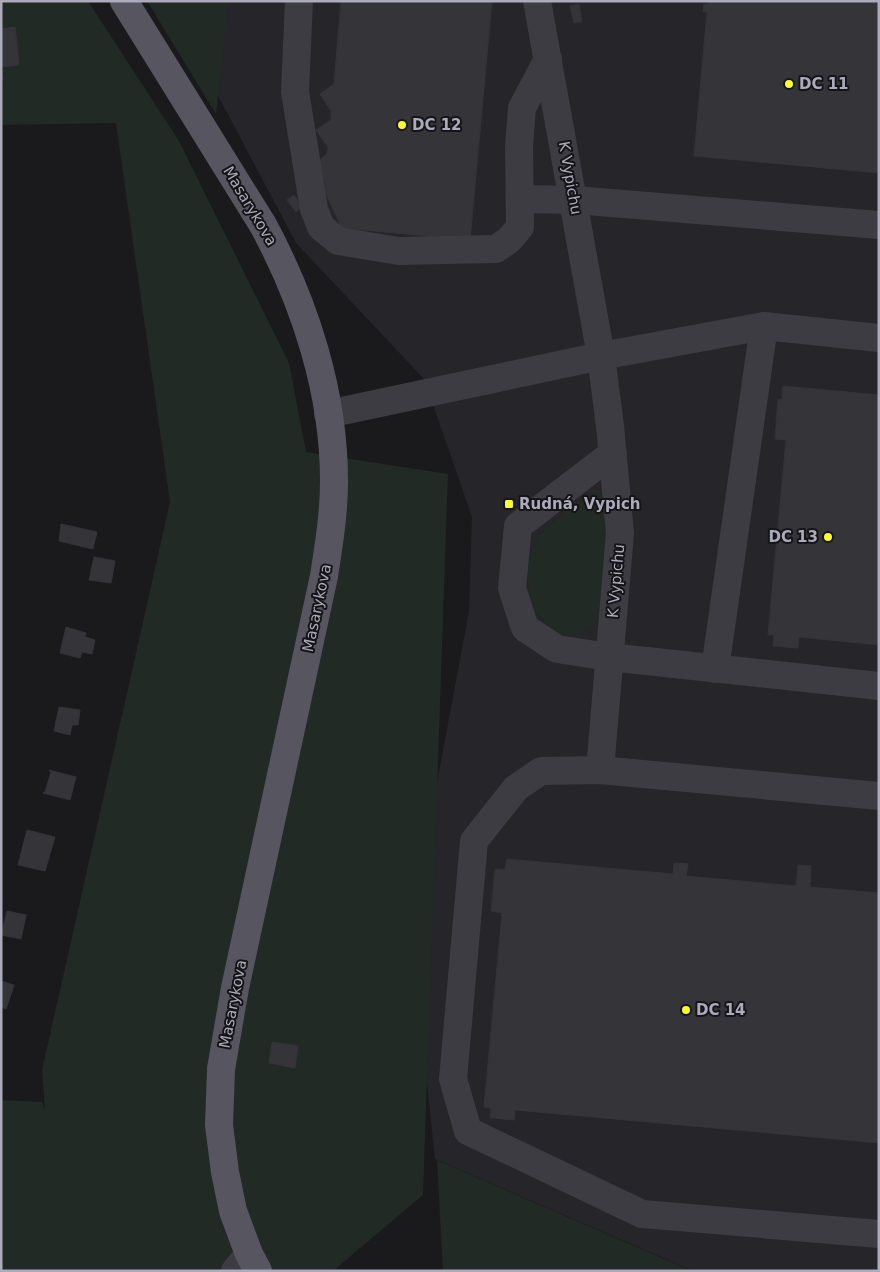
<svg xmlns="http://www.w3.org/2000/svg" width="880" height="1272" font-family="'DejaVu Sans',sans-serif">
  <style>
    .built { fill: #262529 }
    .green { fill: #212a25 }
    .building { fill: #353438; stroke: #353338 }
    .lines { fill: none; stroke-linecap: round; stroke-linejoin: round }
    .minor { stroke: #3d3c43; stroke-width: 28 }
    .major { stroke: #575660; stroke-width: 28 }
    .poi-dot { fill: #fbfb32; stroke: #151417; stroke-width: 2 }
    .labels { text-anchor: middle; stroke-width: 4; stroke-linejoin: round; paint-order: stroke }
    .poi-label { font-size: 15px; font-weight: bold; fill: #acabbc; stroke: #151417; text-anchor: start }
    .street-label { font-size: 15px; fill: #acabbc; stroke: #151417 }
  </style>
  <rect width="100%" height="100%" fill="#1a191c"/>
  <!-- built -->
  <path class="built" d="M168 1H879V1271H693L435 1159 417 989 418 885 469 611 472 517 424 379 296 243Z"/>
  <!-- green -->
  <g class="green">
    <path d="M1 1H88L179 141 289 363 306 452 448 474 423 1195 333 1271H1V1100L42 1102 45 1110 42 1070 170 502 116 123 1 125Z"/>
    <path d="M147 1H229L216 114Z"/>
    <path d="M594 493H600L612 502 599 620C550 666 513 590 533 548 543 526 569 510 587 494Z"/>
    <path d="M437 1160 692 1271H443Z"/>
  </g>
  <!-- building -->
  <g class="building">
    <path d="M341 1H492L470 240 342 228 324 190 325 182 313 165 327 154 328 147 316 130 331 120V111L320 94 334 84Z"/>
    <path d="M708 1H879V173L694 156 707 12H703L704 4H708Z"/>
    <path d="M579 4 582 22 574 23 570 6Z"/>
    <path d="M15 27 19 65 1 67 3 80H1V29Z"/>
    <path d="M294 195 302 207 296 212 287 200Z"/>
    <path d="M783 386 879 395V645L799 637 798 648 773 646 774 635H768L786 440 775 439 778 399 782 400Z"/>
    <path d="M61 524 97 532 93 549 59 541Z"/>
    <path d="M94 557 115 561 111 583 89 580Z"/>
    <path d="M66 627 86 633 85 637 95 640 92 654 82 652 80 658 60 653Z"/>
    <path d="M59 707 80 710 78 725H72L70 735 54 731Z"/>
    <path d="M49 770 76 777 70 800 43 793 45 792 51 772Z"/>
    <path d="M27 830 55 837 45 871 18 865Z"/>
    <path d="M507 859 673 874 674 863 688 864 686 876 796 886 798 865 811 866 810 887 879 893V1143L515 1110 514 1120 490 1118 491 1108 484 1107 502 913 491 911 495 869 505 870Z"/>
    <path d="M7 911 26 915 21 939 1 935Z"/>
    <path d="M1 981 14 985 6 1009 1 1007Z"/>
    <path d="M272 1042 298 1046 295 1068 269 1063Z"/>
  </g>
  <g class="lines">
    <!-- minor -->
    <g class="minor">
      <path d="M299 1 295 92 314 209 321 227 338 241 399 251 496 249 509 240 520 227 519 147 522 108 548 59"/>
      <path d="M537 1 601 356 610 426 620 533 600 770"/>
      <path d="M520 199 575 200 879 225"/>
      <path d="M328 414 601 356 764 326 879 338"/>
      <path d="M613 453 518 526 512 588 525 628 557 649 609 657 879 686"/>
      <path d="M715 669 764 326"/>
      <path d="M879 796 600 770 541 771 516 788 474 841 453 1079 468 1131 642 1214 879 1234"/>
      <path d="M235 1271 249 1254"/>
    </g>
    <!-- major -->
    <path class="major" d="M124 1 263 225C305 303 334 392 334 481 334 513 329 544 324 576L235 988 221 1069 219 1125 225 1172 233 1211 249 1254 258 1271"/>
  </g>
  <!-- markers -->
  <g class="poi-dot">
    <circle cx="789" cy="84" r="5"/>
    <circle cx="402" cy="125" r="5"/>
    <rect x="504" y="499" width="10" height="10" rx="2.5"/>
    <circle cx="828" cy="537" r="5"/>
    <circle cx="686" cy="1010" r="5"/>
  </g>
  <g class="labels">
    <!-- poi labels -->
    <g class="poi-label">
      <text x="799" y="89">DC 11</text>
      <text x="412" y="130">DC 12</text>
      <text x="519" y="509">Rudná, Vypich</text>
      <text x="818" y="542" text-anchor="end">DC 13</text>
      <text x="696" y="1015">DC 14</text>
    </g>
    <!-- street labels -->
    <g class="street-label">
      <text transform="translate(570 178) rotate(80)" y="5">K Vypichu</text>
      <text transform="translate(250 206) rotate(59)" y="5">Masarykova</text>
      <text transform="translate(616 581) rotate(-85)" y="5">K Vypichu</text>
      <text transform="translate(317 608) rotate(-78)" y="5">Masarykova</text>
      <text transform="translate(233 1004) rotate(-79)" y="5">Masarykova</text>
    </g>
  </g>
  <!-- border -->
  <rect width="880" height="1272" fill="none" stroke="#acabbc" stroke-width="5"/>
</svg>
